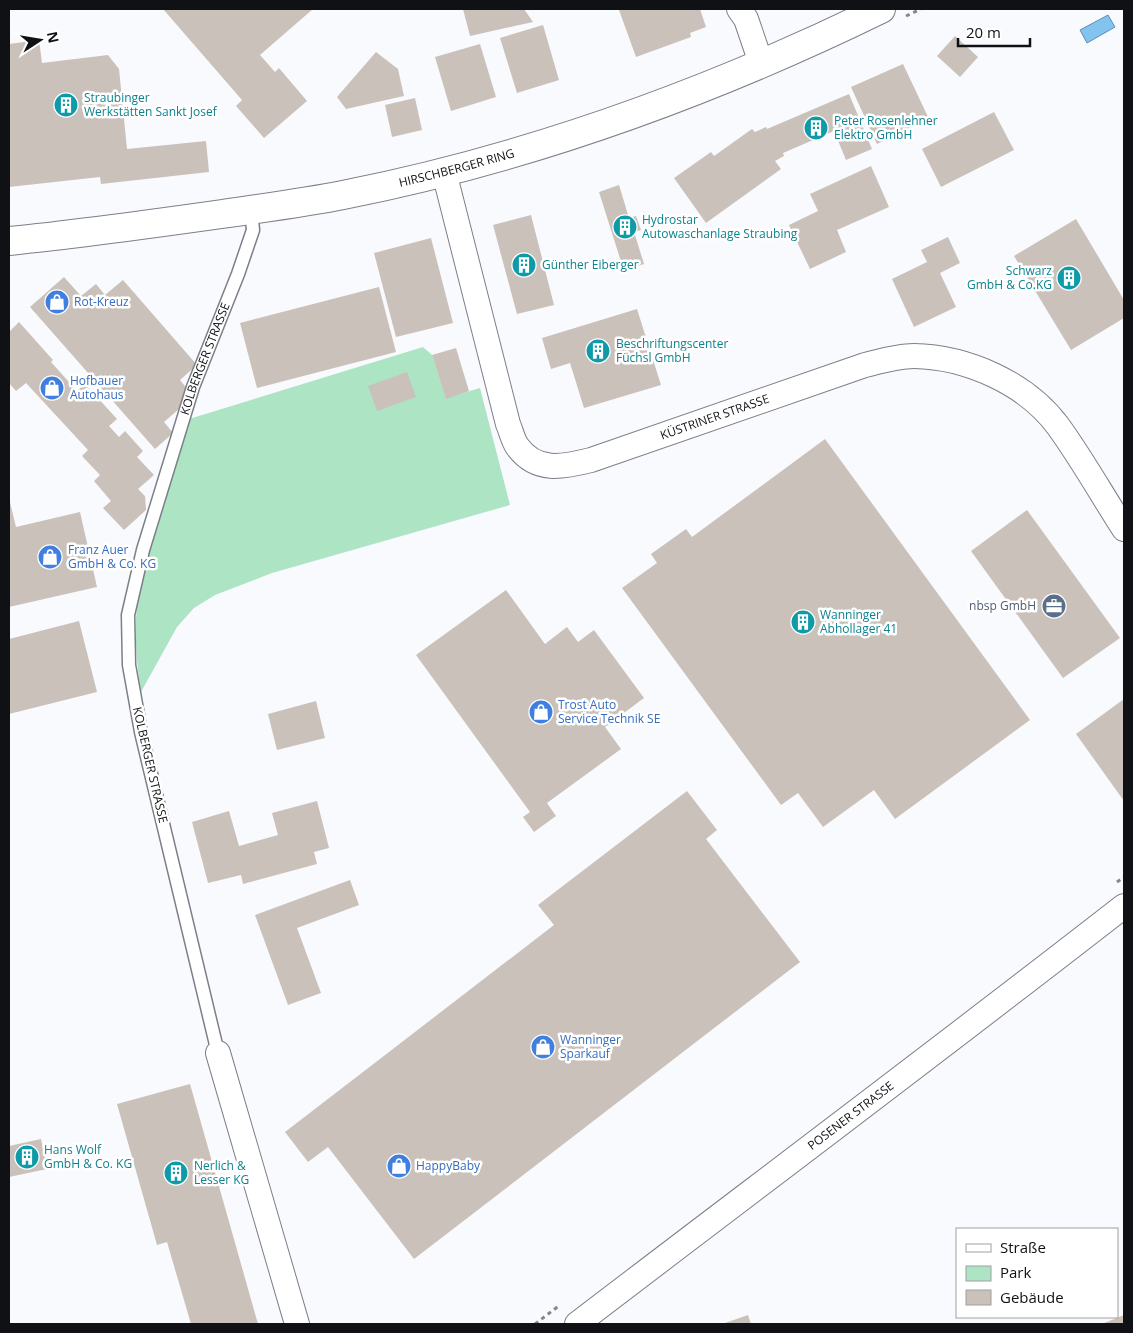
<svg xmlns="http://www.w3.org/2000/svg" width="1133" height="1333" font-family="'Open Sans',sans-serif">
  <style>
    .green { fill: #ace4c4 }
    .water { fill: #83c3ef; stroke: #608eae }
    .building { fill: #cac1ba }
    .lines { fill: none; stroke-linecap: round; stroke-linejoin: round }
    .service-casing { stroke: #7c7f88; stroke-width: 15 }
    .minor-casing { stroke: #7c7f88; stroke-width: 26 }
    .tertiary-casing { stroke: #7c7f88; stroke-width: 30 }
    .path { stroke: #85868a; stroke-width: 3; stroke-dasharray: 4 4; stroke-linecap: butt }
    .service { stroke: #fff; stroke-width: 12 }
    .minor { stroke: #fff; stroke-width: 24 }
    .tertiary { stroke: #fff; stroke-width: 28 }
    .labels { text-anchor: middle; stroke-width: 5; stroke-linejoin: round; paint-order: stroke }
    .culture-label { font-size: 12px; fill: #0d838f; stroke: #fff; text-anchor: start }
    .street-label { font-size: 12px; fill: #101115; stroke: #fff }
    .shop-label { font-size: 12px; fill: #366cbe; stroke: #fff; text-anchor: start }
    .service-label { font-size: 12px; fill: #4e5e75; stroke: #fff; text-anchor: end }
  </style>
  <rect width="100%" height="100%" fill="#f9fafe"/>
  <!-- green -->
  <path class="green" d="M423 347 432 355 446 398 480 388 510 505 272 573 215 595 194 608 177 627 141 692C135 652 133 619 141 579L189 419Z"/>
  <!-- water -->
  <path class="water" d="M1108 15 1115 27 1087 43 1080 30Z"/>
  <!-- building -->
  <g class="building">
    <path d="M163 9H313L260 55 275 72 279 68 307 101 264 138 236 106 242 100Z"/>
    <path d="M463 9H524L533 22 470 36Z"/>
    <path d="M621 9H700L706 27 690 33 691 37 636 57 619 10Z"/>
    <path d="M543 25 559 80 517 93 500 38Z"/>
    <path d="M955 36 978 57 960 77 937 56Z"/>
    <path d="M39 40 42 63 108 55 119 69 127 149 206 141 209 172 101 184 100 177 9 187V44Z"/>
    <path d="M480 44 496 97 451 111 435 57Z"/>
    <path d="M376 52 398 69 404 96 346 109 337 97Z"/>
    <path d="M903 64 929 119 877 144 851 87Z"/>
    <path d="M849 94 872 149 846 160 834 131 783 153 784 156 775 161 781 169 706 223 674 178 711 152 714 156 752 129 755 132 766 127 767 129Z"/>
    <path d="M415 98 422 130 392 137 385 105Z"/>
    <path d="M994 112 1014 150 941 187 922 149Z"/>
    <path d="M871 166 889 207 837 230 846 252 810 269 789 225 818 211 810 194Z"/>
    <path d="M619 185 629 218 636 216 641 230 634 232 644 264 624 271 599 192Z"/>
    <path d="M531 215 554 305 517 314 493 225Z"/>
    <path d="M1076 219 1124 300V318L1071 350 1014 256Z"/>
    <path d="M948 237 960 263 940 273 956 307 914 327 892 279 927 262 921 250Z"/>
    <path d="M431 238 453 323 396 337 374 253Z"/>
    <path d="M64 277 81 296 96 284 105 295 123 280 197 365 180 380 189 391 179 409 164 422 173 433 155 449 30 307Z"/>
    <path d="M379 287 396 352 257 388 240 323Z"/>
    <path d="M637 309 661 385 584 408 570 363 551 369 542 338Z"/>
    <path d="M19 322 53 360 51 362 77 391 85 384 117 419 109 426 119 437 125 431 143 451 137 457 154 475 138 489 145 496 146 510 124 530 103 508 111 501 94 481 100 475 82 456 88 450 26 383 16 391 9 383V332Z"/>
    <path d="M456 348 469 391 446 399 432 355Z"/>
    <path d="M407 372 416 397 377 411 368 386Z"/>
    <path d="M825 439 1030 720 895 819 874 790 823 827 798 793 781 805 622 588 657 563 651 554 686 529 692 537Z"/>
    <path d="M9 498 16 527 80 512 97 587 9 607Z"/>
    <path d="M1027 510 1120 638 1063 678 971 551Z"/>
    <path d="M506 590 545 644 567 627 578 642 594 630 644 698 605 727 621 749 547 803 556 816 534 832 523 817 530 812 416 655Z"/>
    <path d="M79 621 97 692 9 714V639Z"/>
    <path d="M1124 699V801L1076 734Z"/>
    <path d="M316 701 325 738 277 750 268 714Z"/>
    <path d="M687 791 717 830 706 839 800 962 414 1259 328 1147 308 1162 285 1132 554 925 538 905Z"/>
    <path d="M317 801 329 848 314 852 317 864 243 884 241 875 208 883 192 822 229 811 239 846 278 835 272 813Z"/>
    <path d="M350 880 359 905 297 928 321 993 288 1005 255 915Z"/>
    <path d="M190 1084 258 1324H191L167 1242 157 1245 117 1104Z"/>
    <path d="M41 1139 47 1169 9 1177V1146Z"/>
    <path d="M748 1315 751 1324H722Z"/>
    <path d="M1124 1315V1324H1102Z"/>
  </g>
  <g class="lines">
    <defs>
      <g id="service">
        <path id="s1" d="M218 1053 141 732 129 665 128 615 143 550 193 387 238 274 253 230 251 210"/>
      </g>
      <g id="minor">
        <path d="M739 9 746 19 761 63"/>
        <path id="s2" d="M444 172 508 424C511 431 513 440 517 446 536 473 563 467 591 460L865 365C881 361 898 356 914 356 967 357 1026 383 1058 426 1082 459 1102 495 1124 529"/>
        <path d="M218 1053 297 1324"/>
        <path id="s3" d="M577 1324C759 1185 943 1047 1124 906"/>
      </g>
      <g id="tertiary">
        <path id="s4" d="M9 241C80 234 151 224 222 214 262 208 303 203 343 195 530 158 711 92 881 9"/>
      </g>
    </defs>
    <!-- service casing -->
    <use href="#service" class="service-casing"/>
    <!-- minor casing -->
    <use href="#minor" class="minor-casing"/>
    <!-- tertiary casing -->
    <use href="#tertiary" class="tertiary-casing"/>
    <!-- path -->
    <g class="path">
      <path d="M906 16 921 9"/>
      <path d="M1117 882 1124 877"/>
      <path d="M535 1324 560 1305"/>
    </g>
    <!-- service -->
    <use href="#service" class="service"/>
    <!-- minor -->
    <use href="#minor" class="minor"/>
    <!-- tertiary -->
    <use href="#tertiary" class="tertiary"/>
  </g>
  <!-- icons -->
  <defs>
    <symbol id="building-disc" viewBox="-11 -11 22 22"><circle r="9.5" fill="#0f9aa8" stroke="#fff"/><path d="M-4-6H4V6H1V3H-1V6H-4ZM-2.5-4.3h1.7v1.8h-1.7ZM.8-4.3h1.7v1.8H.8ZM-2.5-1h1.7V.8h-1.7ZM.8-1h1.7V.8H.8Z" fill="#fff"/></symbol>
    <symbol id="shop-disc" viewBox="-11 -11 22 22"><circle r="9.5" fill="#3f7fe0" stroke="#fff"/><path d="M-5-2.5h2.3a2.7 3.5 0 0 1 5.4 0H5L5.5 6h-11ZM-1.5-2.5h3a1.5 2.3 0 0 0-3 0Z" fill="#fff"/></symbol>
    <symbol id="office-disc" viewBox="-11 -11 22 22"><circle r="9.5" fill="#5c6f8a" stroke="#fff"/><path d="M-6-3h4V-5.5h4V-3h4V5H-6ZM-1-4.5V-3h2v-1.5ZM-6 0V1H6V0Z" fill="#fff"/></symbol>
  </defs>
  <g fill-rule="evenodd">
    <use href="#building-disc" x="52" y="91" width="28" height="28"/>
    <use href="#building-disc" x="802" y="114" width="28" height="28"/>
    <use href="#building-disc" x="611" y="213" width="28" height="28"/>
    <use href="#building-disc" x="510" y="251" width="28" height="28"/>
    <use href="#building-disc" x="1055" y="264" width="28" height="28"/>
    <use href="#shop-disc" x="43" y="288" width="28" height="28"/>
    <use href="#building-disc" x="584" y="337" width="28" height="28"/>
    <use href="#shop-disc" x="38" y="374" width="28" height="28"/>
    <use href="#shop-disc" x="36" y="543" width="28" height="28"/>
    <use href="#office-disc" x="1040" y="592" width="28" height="28"/>
    <use href="#building-disc" x="789" y="608" width="28" height="28"/>
    <use href="#shop-disc" x="527" y="698" width="28" height="28"/>
    <use href="#shop-disc" x="529" y="1033" width="28" height="28"/>
    <use href="#building-disc" x="13" y="1143" width="28" height="28"/>
    <use href="#shop-disc" x="385" y="1152" width="28" height="28"/>
    <use href="#building-disc" x="162" y="1159" width="28" height="28"/>
  </g>
  <g class="labels">
    <!-- culture labels -->
    <g class="culture-label">
      <text x="84" y="102">Straubinger<tspan x="84" dy="14">Werkstätten Sankt Josef</tspan></text>
      <text x="834" y="125">Peter Rosenlehner<tspan x="834" dy="14">Elektro GmbH</tspan></text>
      <text x="642" y="224">Hydrostar<tspan x="642" dy="14">Autowaschanlage Straubing</tspan></text>
      <text x="542" y="269">Günther Eiberger</text>
      <text x="1052" y="275" text-anchor="end">Schwarz<tspan x="1052" dy="14">GmbH &amp; Co.KG</tspan></text>
      <text x="616" y="348">Beschriftungscenter<tspan x="616" dy="14">Füchsl GmbH</tspan></text>
      <text x="820" y="619">Wanninger<tspan x="820" dy="14">Abhollager 41</tspan></text>
      <text x="44" y="1154">Hans Wolf<tspan x="44" dy="14">GmbH &amp; Co. KG</tspan></text>
      <text x="194" y="1170">Nerlich &amp;<tspan x="194" dy="14">Lesser KG</tspan></text>
    </g>
    <!-- street labels -->
    <g class="street-label">
      <text dy="4" stroke="none"><textPath href="#s4" startOffset="454">HIRSCHBERGER RING</textPath></text>
      <text dy="4" stroke="none"><textPath href="#s1" startOffset="716">KOLBERGER STRASSE</textPath></text>
      <text dy="4" stroke="none"><textPath href="#s2" startOffset="496">KÜSTRINER STRASSE</textPath></text>
      <text transform="translate(150 765) rotate(77)" y="4">KOLBERGER STRASSE</text>
      <text dy="4" stroke="none"><textPath href="#s3" startOffset="344">POSENER STRASSE</textPath></text>
    </g>
    <!-- shop labels -->
    <g class="shop-label">
      <text x="74" y="306">Rot-Kreuz</text>
      <text x="70" y="385">Hofbauer<tspan x="70" dy="14">Autohaus</tspan></text>
      <text x="68" y="554">Franz Auer<tspan x="68" dy="14">GmbH &amp; Co. KG</tspan></text>
      <text x="558" y="709">Trost Auto<tspan x="558" dy="14">Service Technik SE</tspan></text>
      <text x="560" y="1044">Wanninger<tspan x="560" dy="14">Sparkauf</tspan></text>
      <text x="416" y="1170">HappyBaby</text>
    </g>
    <!-- service labels -->
    <g class="service-label">
      <text x="1036" y="610">nbsp GmbH</text>
    </g>
  </g>
  <!-- border -->
  <rect width="1133" height="1333" fill="none" stroke="#101115" stroke-width="20"/>
  <!-- legend -->
  <rect x="956" y="1228" width="162" height="90" fill="#ffffff" stroke="#9fa0a1"/>
  <rect x="966" y="1244" width="25" height="8" fill="#ffffff" stroke="#9fa0a1"/>
  <text x="1000" y="1253" font-size="15" fill="#101115">Straße</text>
  <rect x="966" y="1266" width="25" height="15" fill="#ace4c4" stroke="#9fa0a1"/>
  <text x="1000" y="1278" font-size="15" fill="#101115">Park</text>
  <rect x="966" y="1290" width="25" height="15" fill="#cac1ba" stroke="#9fa0a1"/>
  <text x="1000" y="1303" font-size="15" fill="#101115">Gebäude</text>
  <!-- north arrow -->
  <g transform="translate(40 40) rotate(78)" stroke="#ffffff" stroke-width="4" paint-order="stroke">
  <path d="M0-4L9 19L0 12L-9 19Z" fill="#101115"/>
  <text y="-8" font-size="14" font-weight="bold" text-anchor="middle" fill="#101115">N</text>
  </g>
  <!-- scale -->
  <path d="M958 38v8h72v-8" fill="none" stroke="#101115" stroke-width="2.5"/>
  <text x="966" y="38" font-size="15" fill="#101115" stroke="#ffffff" stroke-width="4" paint-order="stroke">20 m</text>
</svg>
